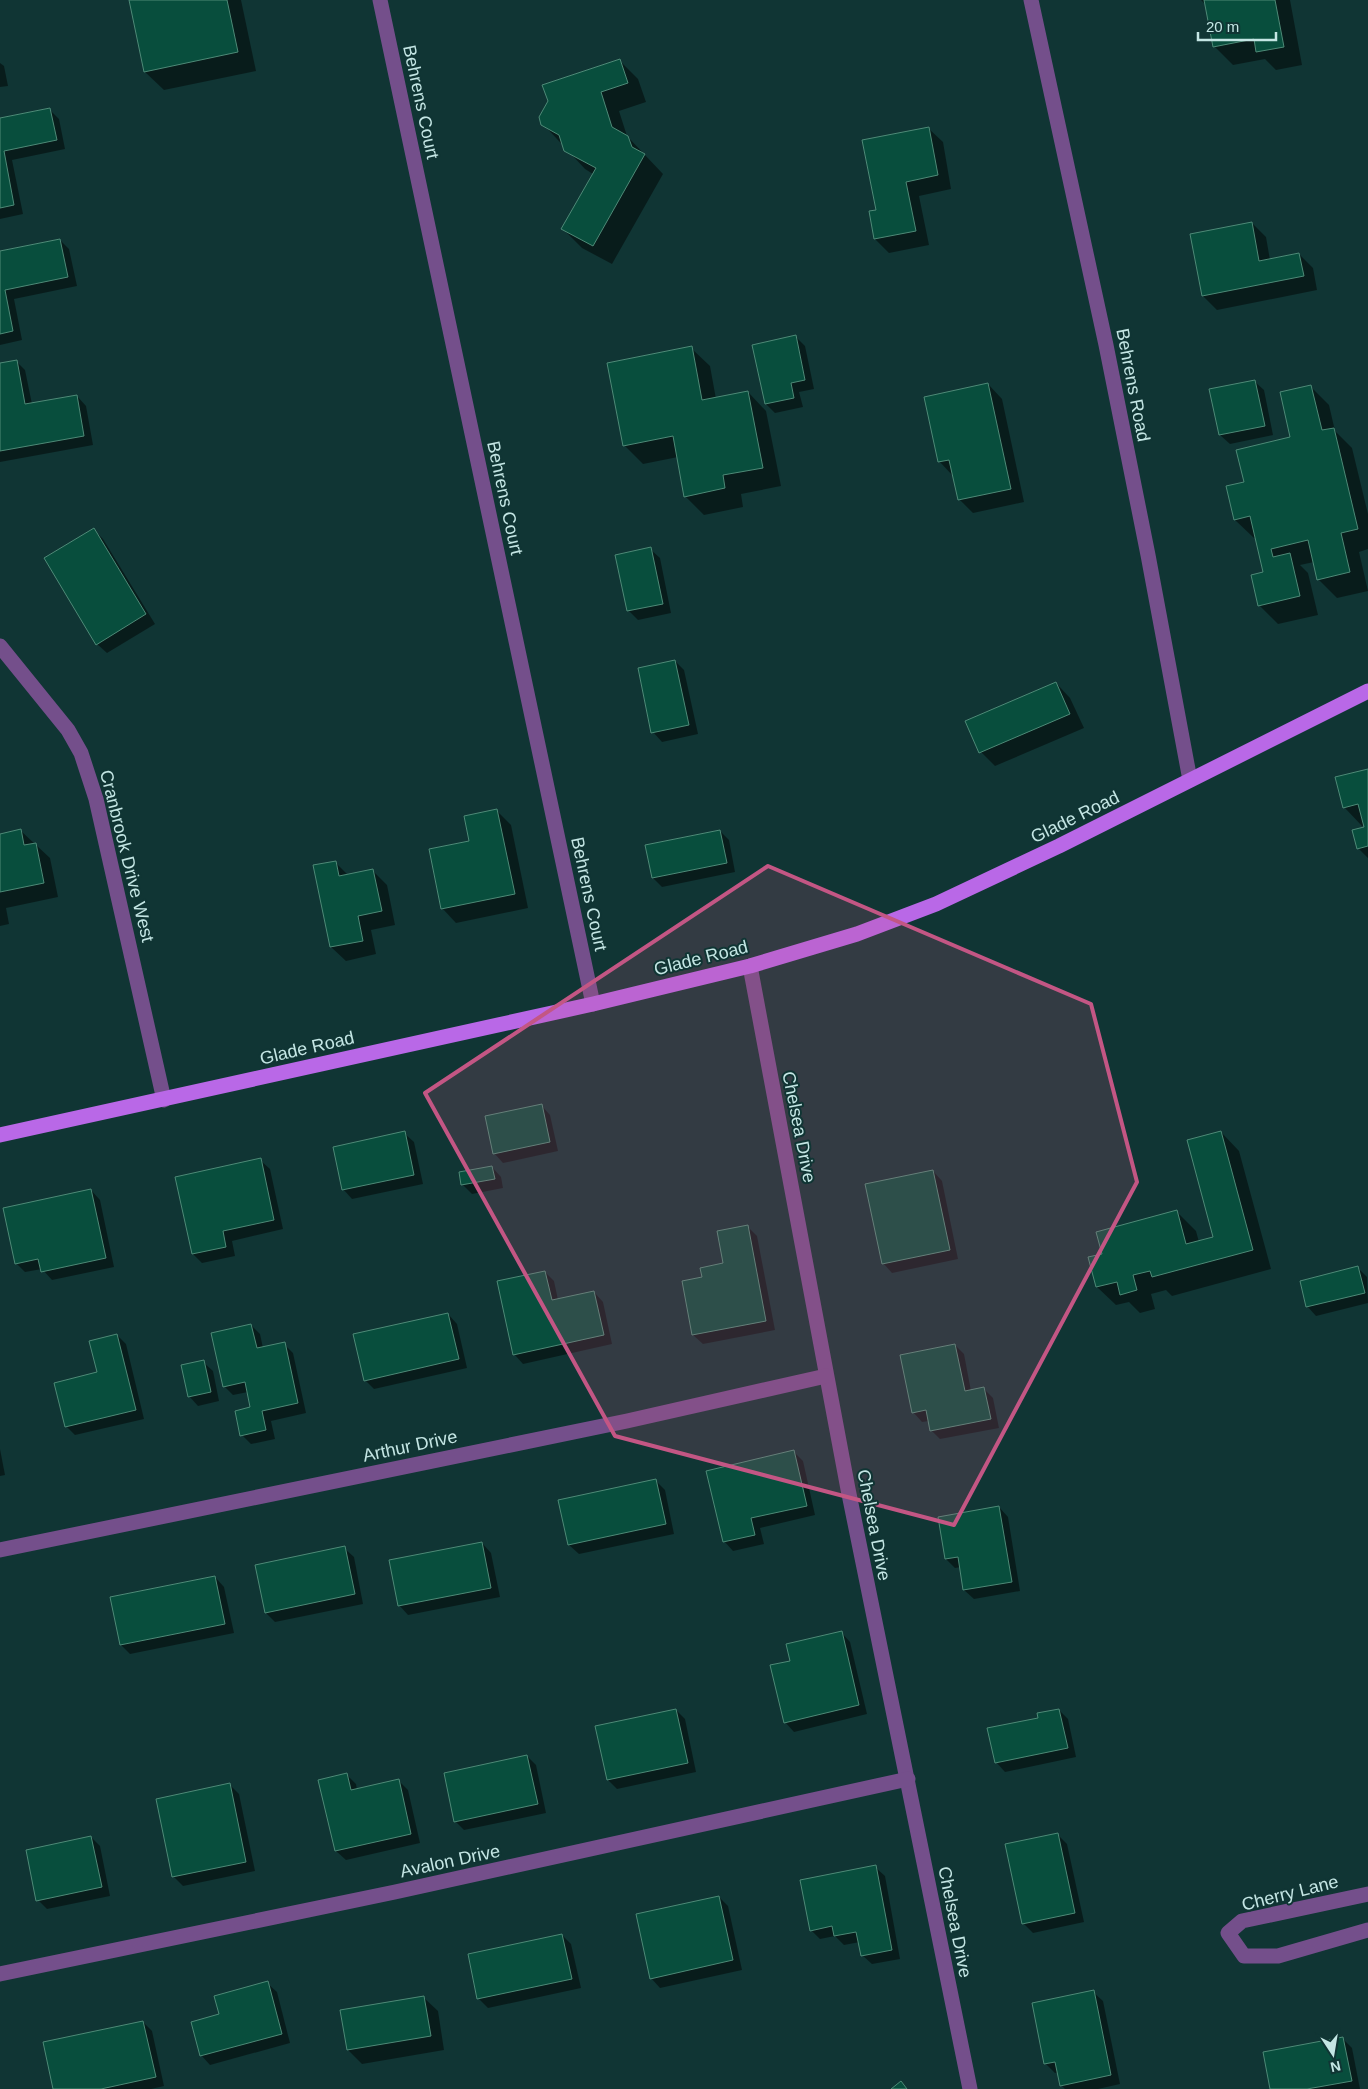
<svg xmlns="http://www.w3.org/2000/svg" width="1368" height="2089" font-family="Arial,sans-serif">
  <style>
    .shadow { fill: #0007 }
    .building { fill: #084e3d; stroke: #4e8a77 }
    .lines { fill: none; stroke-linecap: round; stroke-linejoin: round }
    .minor { stroke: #744f8b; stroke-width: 15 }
    .major { stroke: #b968e7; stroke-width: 15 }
    .marked { fill: #c35684; fill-opacity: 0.2; stroke: #c35684; stroke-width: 4; stroke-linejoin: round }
    .labels { text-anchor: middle; stroke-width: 4; stroke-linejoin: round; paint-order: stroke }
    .street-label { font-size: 18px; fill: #c4e6e4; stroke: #103534 }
  </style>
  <rect width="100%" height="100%" fill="#103534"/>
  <!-- shadow -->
  <g class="shadow">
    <path d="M130 0H241L256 71 164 90 145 72Z"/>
    <path d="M1201 0H1290L1302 65 1276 70 1265 59 1233 65 1214 46 1207 6Z"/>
    <path d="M619 60 638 79 646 102 619 111 627 136 663 174 612 264 582 248 563 229 593 174 585 169 543 124Z"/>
    <path d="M0 63 4 66 8 86 0 87Z"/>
    <path d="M50 110 59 119 65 149 12 160 23 214 0 219V120Z"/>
    <path d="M928 128 943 142 951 189 919 196 929 245 889 253 875 239 877 211Z"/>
    <path d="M1252 223 1266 237 1270 260 1299 254 1313 268 1317 290 1217 310 1203 296Z"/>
    <path d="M60 240 69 249 77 286 14 299 22 340 0 345V252Z"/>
    <path d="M796 337 805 346 814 389 799 392 803 407 775 413 766 404Z"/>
    <path d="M691 348 710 366 716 399 748 392 766 411 781 486 741 494 743 507 704 515 685 496 678 457 643 464 624 445Z"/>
    <path d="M16 361 25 370 32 404 77 396 86 406 93 445 0 462V364Z"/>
    <path d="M1254 381 1264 390 1273 435 1230 444 1220 435 1211 390Z"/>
    <path d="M988 384 1002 399 1024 502 973 513 959 499 953 476 939 461Z"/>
    <path d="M1311 387 1329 405 1335 431 1352 448 1368 514V549L1359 552 1368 591 1337 598 1318 579 1314 562 1300 565 1308 573 1318 615 1278 624 1259 605 1264 573 1256 538H1254L1235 520 1245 483 1292 438Z"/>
    <path d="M94 530 103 539 155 624 107 653 97 644Z"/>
    <path d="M650 549 660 558 671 613 638 620 629 611Z"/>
    <path d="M675 661 684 670 698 734 662 742 653 732Z"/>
    <path d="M1056 683 1070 698 1084 728 995 766 981 752Z"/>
    <path d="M1368 770V858L1358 848 1365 825 1362 826 1344 807Z"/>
    <path d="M497 811 511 825 528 908 456 923 442 908 471 842Z"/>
    <path d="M21 831 50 858 58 897 6 908 9 924 0 926V835Z"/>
    <path d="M720 831 729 840 735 872 662 887 653 878Z"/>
    <path d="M336 863 349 876 373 871 387 885 395 925 371 930 376 954 346 961 331 947 314 866Z"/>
    <path d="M541 1105 550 1115 558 1151 503 1163 494 1153Z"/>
    <path d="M1221 1132 1239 1151 1271 1269 1172 1296 1166 1290 1151 1294 1155 1309 1140 1313 1129 1302 1116 1305 1097 1287 1103 1254 1177 1212 1196 1231 1199 1242 1214 1238Z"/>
    <path d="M404 1133 414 1142 423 1184 352 1199 343 1189Z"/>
    <path d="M260 1160 270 1169 283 1229 232 1241 235 1256 202 1263 193 1254Z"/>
    <path d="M492 1167 501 1177 503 1188 472 1194 462 1184Z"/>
    <path d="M933 1171 942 1181 958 1259 892 1273 883 1263Z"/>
    <path d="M91 1190 100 1200 114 1267 52 1280 42 1269 25 1272 16 1263Z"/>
    <path d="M747 1226 757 1236 775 1330 703 1344 693 1335 704 1278 725 1264Z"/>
    <path d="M1358 1268 1367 1277 1368 1303 1316 1316 1307 1306Z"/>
    <path d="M545 1272 554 1281 558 1300 594 1292 603 1302 612 1344 523 1364 514 1354Z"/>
    <path d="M448 1314 457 1324 467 1368 374 1389 365 1380Z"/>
    <path d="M251 1325 260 1334 263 1348 284 1344 293 1353 306 1413 271 1421 275 1439 251 1444 242 1435 252 1408 248 1392 233 1395 224 1386Z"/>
    <path d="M117 1335 126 1344 144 1419 75 1435 66 1426 98 1373Z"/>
    <path d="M955 1345 964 1354 971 1391 984 1389 993 1398 999 1428 940 1439 931 1430 929 1421 922 1422 913 1412Z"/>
    <path d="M203 1362 213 1371 219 1401 198 1406 189 1396Z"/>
    <path d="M0 1449 5 1475 0 1476Z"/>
    <path d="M794 1452 803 1461 815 1515 760 1528 764 1544 733 1551 724 1541Z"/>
    <path d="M656 1481 665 1490 674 1534 579 1554 569 1545Z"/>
    <path d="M999 1507 1008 1517 1020 1591 974 1599 964 1590 961 1567 955 1568 946 1559Z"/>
    <path d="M482 1543 491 1553 500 1597 408 1615 399 1605Z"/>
    <path d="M344 1548 354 1557 363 1604 275 1622 266 1613Z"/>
    <path d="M215 1577 224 1587 234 1633 130 1654 121 1645Z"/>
    <path d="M841 1632 850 1642 867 1714 794 1732 785 1722 791 1662Z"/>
    <path d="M676 1710 685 1719 696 1772 617 1789 608 1780Z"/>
    <path d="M1059 1710 1068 1719 1076 1757 1005 1772 996 1762 1039 1719Z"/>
    <path d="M527 1756 536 1765 546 1813 464 1830 455 1821Z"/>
    <path d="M347 1775 356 1784 357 1790 398 1780 408 1790 420 1843 346 1860 336 1851Z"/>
    <path d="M230 1785 239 1794 255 1871 183 1886 173 1876Z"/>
    <path d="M1058 1835 1067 1844 1084 1922 1033 1933 1023 1923Z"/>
    <path d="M91 1837 100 1846 110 1896 47 1909 38 1900Z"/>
    <path d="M875 1867 885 1876 900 1959 872 1964 862 1955 860 1942 844 1945 835 1936 820 1939 811 1930Z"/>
    <path d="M719 1897 728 1906 742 1970 660 1988 651 1978Z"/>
    <path d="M562 1935 571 1944 581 1988 488 2008 478 1998Z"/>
    <path d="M267 1983 277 1992 290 2043 210 2065 201 2055Z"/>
    <path d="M1093 1992 1103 2001 1120 2084 1098 2089H1065L1061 2085 1059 2072 1055 2073 1046 2064Z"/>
    <path d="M423 1997 438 2011 444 2050 362 2064 348 2050 341 2011Z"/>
    <path d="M143 2022 152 2031 164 2086 151 2089H54Z"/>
    <path d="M1343 2039 1352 2048 1360 2089H1272Z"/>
  </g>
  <!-- building -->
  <g class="building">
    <path d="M129 0H227L238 52 144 72Z"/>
    <path d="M1204 0H1275L1284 47 1256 52 1254 39 1213 47Z"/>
    <path d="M620 59 628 83 601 92 612 127 628 136 632 147 645 154 593 246 561 229 596 168 564 151 559 135 541 125 539 117 548 101 542 85Z"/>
    <path d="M50 108 57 140 4 151 14 205 0 208V118Z"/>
    <path d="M929 127 938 175 906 182 916 231 874 239 869 211 876 210 862 140Z"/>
    <path d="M1252 222 1259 261 1299 253 1304 276 1202 296 1190 234Z"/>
    <path d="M60 239 68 277 5 290 13 331 0 334V251Z"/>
    <path d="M796 335 805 380 791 383 794 398 765 404 752 345Z"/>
    <path d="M692 346 702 400 748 391 763 468 723 475 725 488 684 497 673 436 623 446 607 363Z"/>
    <path d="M17 360 25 404 77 395 84 436 0 451V363Z"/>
    <path d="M1255 380 1265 426 1219 435 1209 389Z"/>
    <path d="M988 383 1011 489 958 500 949 460 938 462 924 397Z"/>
    <path d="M1311 385 1322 430 1334 428 1358 529 1341 533 1350 572 1317 580 1308 540 1271 549 1273 557 1290 553 1300 596 1258 606 1251 575 1263 572 1250 516 1234 520 1226 486 1244 482 1236 450 1290 437 1280 392Z"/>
    <path d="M94 528 146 614 96 645 44 558Z"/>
    <path d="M651 547 663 604 627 611 615 555Z"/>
    <path d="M675 660 689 725 651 733 638 668Z"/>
    <path d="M1056 682 1070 714 979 753 965 721Z"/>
    <path d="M1368 769V846L1357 849 1352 830 1364 827 1358 804 1343 808 1335 777Z"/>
    <path d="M497 809 515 894 441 909 429 849 469 841 464 816Z"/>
    <path d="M21 829 24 845 36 843 44 883 0 892V834Z"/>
    <path d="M720 830 727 863 652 878 645 845Z"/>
    <path d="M336 861 339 876 373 869 382 911 358 916 363 941 330 947 313 865Z"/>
    <path d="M542 1104 550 1142 493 1154 485 1116Z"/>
    <path d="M405 1131 414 1175 342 1190 333 1147Z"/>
    <path d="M1221 1131 1253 1250 1152 1277 1150 1271 1133 1275 1137 1290 1120 1295 1117 1282 1096 1287 1088 1257 1102 1254 1096 1232 1177 1210 1186 1244 1213 1237 1187 1140Z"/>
    <path d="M261 1158 274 1220 223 1231 226 1247 192 1254 175 1177Z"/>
    <path d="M492 1166 495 1179 461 1185 459 1172Z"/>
    <path d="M933 1170 950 1250 882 1264 865 1184Z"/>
    <path d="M91 1189 106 1258 41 1272 38 1259 15 1264 3 1208Z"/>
    <path d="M748 1225 766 1321 692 1335 682 1281 702 1277 700 1268 723 1263 717 1231Z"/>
    <path d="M1358 1266 1365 1293 1306 1307 1300 1281Z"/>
    <path d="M545 1271 552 1300 594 1291 604 1335 513 1355 497 1281Z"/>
    <path d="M448 1313 459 1359 364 1381 353 1334Z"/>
    <path d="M251 1324 257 1348 285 1342 298 1403 262 1411 266 1430 240 1436 235 1411 250 1407 245 1382 223 1387 211 1333Z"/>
    <path d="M117 1334 136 1410 65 1427 54 1383 97 1372 89 1341Z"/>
    <path d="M955 1344 965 1391 984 1387 991 1419 930 1431 926 1410 912 1413 900 1355Z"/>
    <path d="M204 1360 211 1392 188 1397 181 1365Z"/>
    <path d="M794 1450 807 1506 751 1518 755 1535 723 1542 706 1471Z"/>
    <path d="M656 1479 666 1524 568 1545 558 1500Z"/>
    <path d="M999 1506 1012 1582 963 1590 958 1557 945 1559 938 1517Z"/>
    <path d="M482 1542 491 1588 398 1606 389 1560Z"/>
    <path d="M345 1546 355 1594 265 1613 255 1565Z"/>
    <path d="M215 1576 225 1624 120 1645 110 1597Z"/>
    <path d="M842 1631 859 1705 784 1723 770 1665 790 1661 786 1644Z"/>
    <path d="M676 1709 688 1763 607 1780 595 1726Z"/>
    <path d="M1059 1709 1068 1748 995 1763 987 1728 1038 1718 1037 1713Z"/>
    <path d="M527 1755 538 1804 454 1822 444 1773Z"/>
    <path d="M347 1773 351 1790 399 1779 411 1834 335 1851 318 1780Z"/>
    <path d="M230 1783 246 1862 172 1877 156 1799Z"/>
    <path d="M1058 1833 1075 1913 1022 1924 1005 1844Z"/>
    <path d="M91 1836 102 1887 36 1901 26 1850Z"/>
    <path d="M876 1865 892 1950 861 1956 856 1932 834 1936 832 1926 810 1931 800 1880Z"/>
    <path d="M719 1896 733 1960 650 1979 636 1914Z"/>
    <path d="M562 1934 572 1979 477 1999 468 1954Z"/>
    <path d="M268 1981 282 2034 200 2056 191 2022 219 2014 214 1996Z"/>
    <path d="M1094 1990 1111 2075 1060 2086 1055 2062 1044 2064 1032 2003Z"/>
    <path d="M424 1996 431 2036 347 2050 340 2010Z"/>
    <path d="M143 2021 156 2077 101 2089H53L43 2042Z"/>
    <path d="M1343 2037 1352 2081 1307 2089H1270L1263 2052Z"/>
    <path d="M901 2081 907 2089H891Z"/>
  </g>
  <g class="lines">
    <!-- minor -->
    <g class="minor">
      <path d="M380 0 593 1004"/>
      <path d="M1031 0 1106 345 1148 555 1190 780"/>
      <path d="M0 646 68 730 81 753 96 799 164 1100"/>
      <path d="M750 966 848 1489 970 2089"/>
      <path d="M0 1550 627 1421 826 1376"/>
      <path d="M1368 1894 1242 1921 1228 1933 1244 1956H1278L1368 1930"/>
      <path d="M0 1974 395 1892 908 1779"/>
    </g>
    <!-- major -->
    <path class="major" d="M0 1135 593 1004 750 966 857 934 936 904 1059 846 1368 691"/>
  </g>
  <!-- marked area -->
  <path class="marked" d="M768 866 1091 1004 1137 1182 954 1525 615 1436 425 1093Z"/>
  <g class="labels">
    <!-- street labels -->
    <g class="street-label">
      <text transform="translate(421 102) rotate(78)" y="6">Behrens Court</text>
      <text transform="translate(1133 385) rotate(79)" y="6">Behrens Road</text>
      <text transform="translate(505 498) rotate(78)" y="6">Behrens Court</text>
      <text transform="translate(1075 817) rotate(-26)" y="6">Glade Road</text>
      <text transform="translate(127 856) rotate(76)" y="6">Cranbrook Drive West</text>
      <text transform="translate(589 894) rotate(78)" y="6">Behrens Court</text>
      <text transform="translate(701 958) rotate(-14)" y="6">Glade Road</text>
      <text transform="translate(307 1048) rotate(-13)" y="6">Glade Road</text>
      <text transform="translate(799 1127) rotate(79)" y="6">Chelsea Drive</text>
      <text transform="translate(410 1446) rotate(-12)" y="6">Arthur Drive</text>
      <text transform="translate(874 1525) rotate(79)" y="6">Chelsea Drive</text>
      <text transform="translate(450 1861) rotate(-12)" y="6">Avalon Drive</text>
      <text transform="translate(1290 1893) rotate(-14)" y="6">Cherry Lane</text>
      <text transform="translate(955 1922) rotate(79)" y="6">Chelsea Drive</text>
    </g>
  </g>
  <!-- north arrow -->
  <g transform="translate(1333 2054) rotate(168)" stroke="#103534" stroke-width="4" paint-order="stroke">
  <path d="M0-4L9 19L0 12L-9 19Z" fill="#c4e6e4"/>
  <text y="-8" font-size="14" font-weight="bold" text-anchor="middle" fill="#c4e6e4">N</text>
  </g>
  <!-- scale -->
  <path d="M1198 32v8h78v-8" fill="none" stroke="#c4e6e4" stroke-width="2.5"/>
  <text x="1206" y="32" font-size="15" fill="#c4e6e4" stroke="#103534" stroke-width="4" paint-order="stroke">20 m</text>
</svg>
